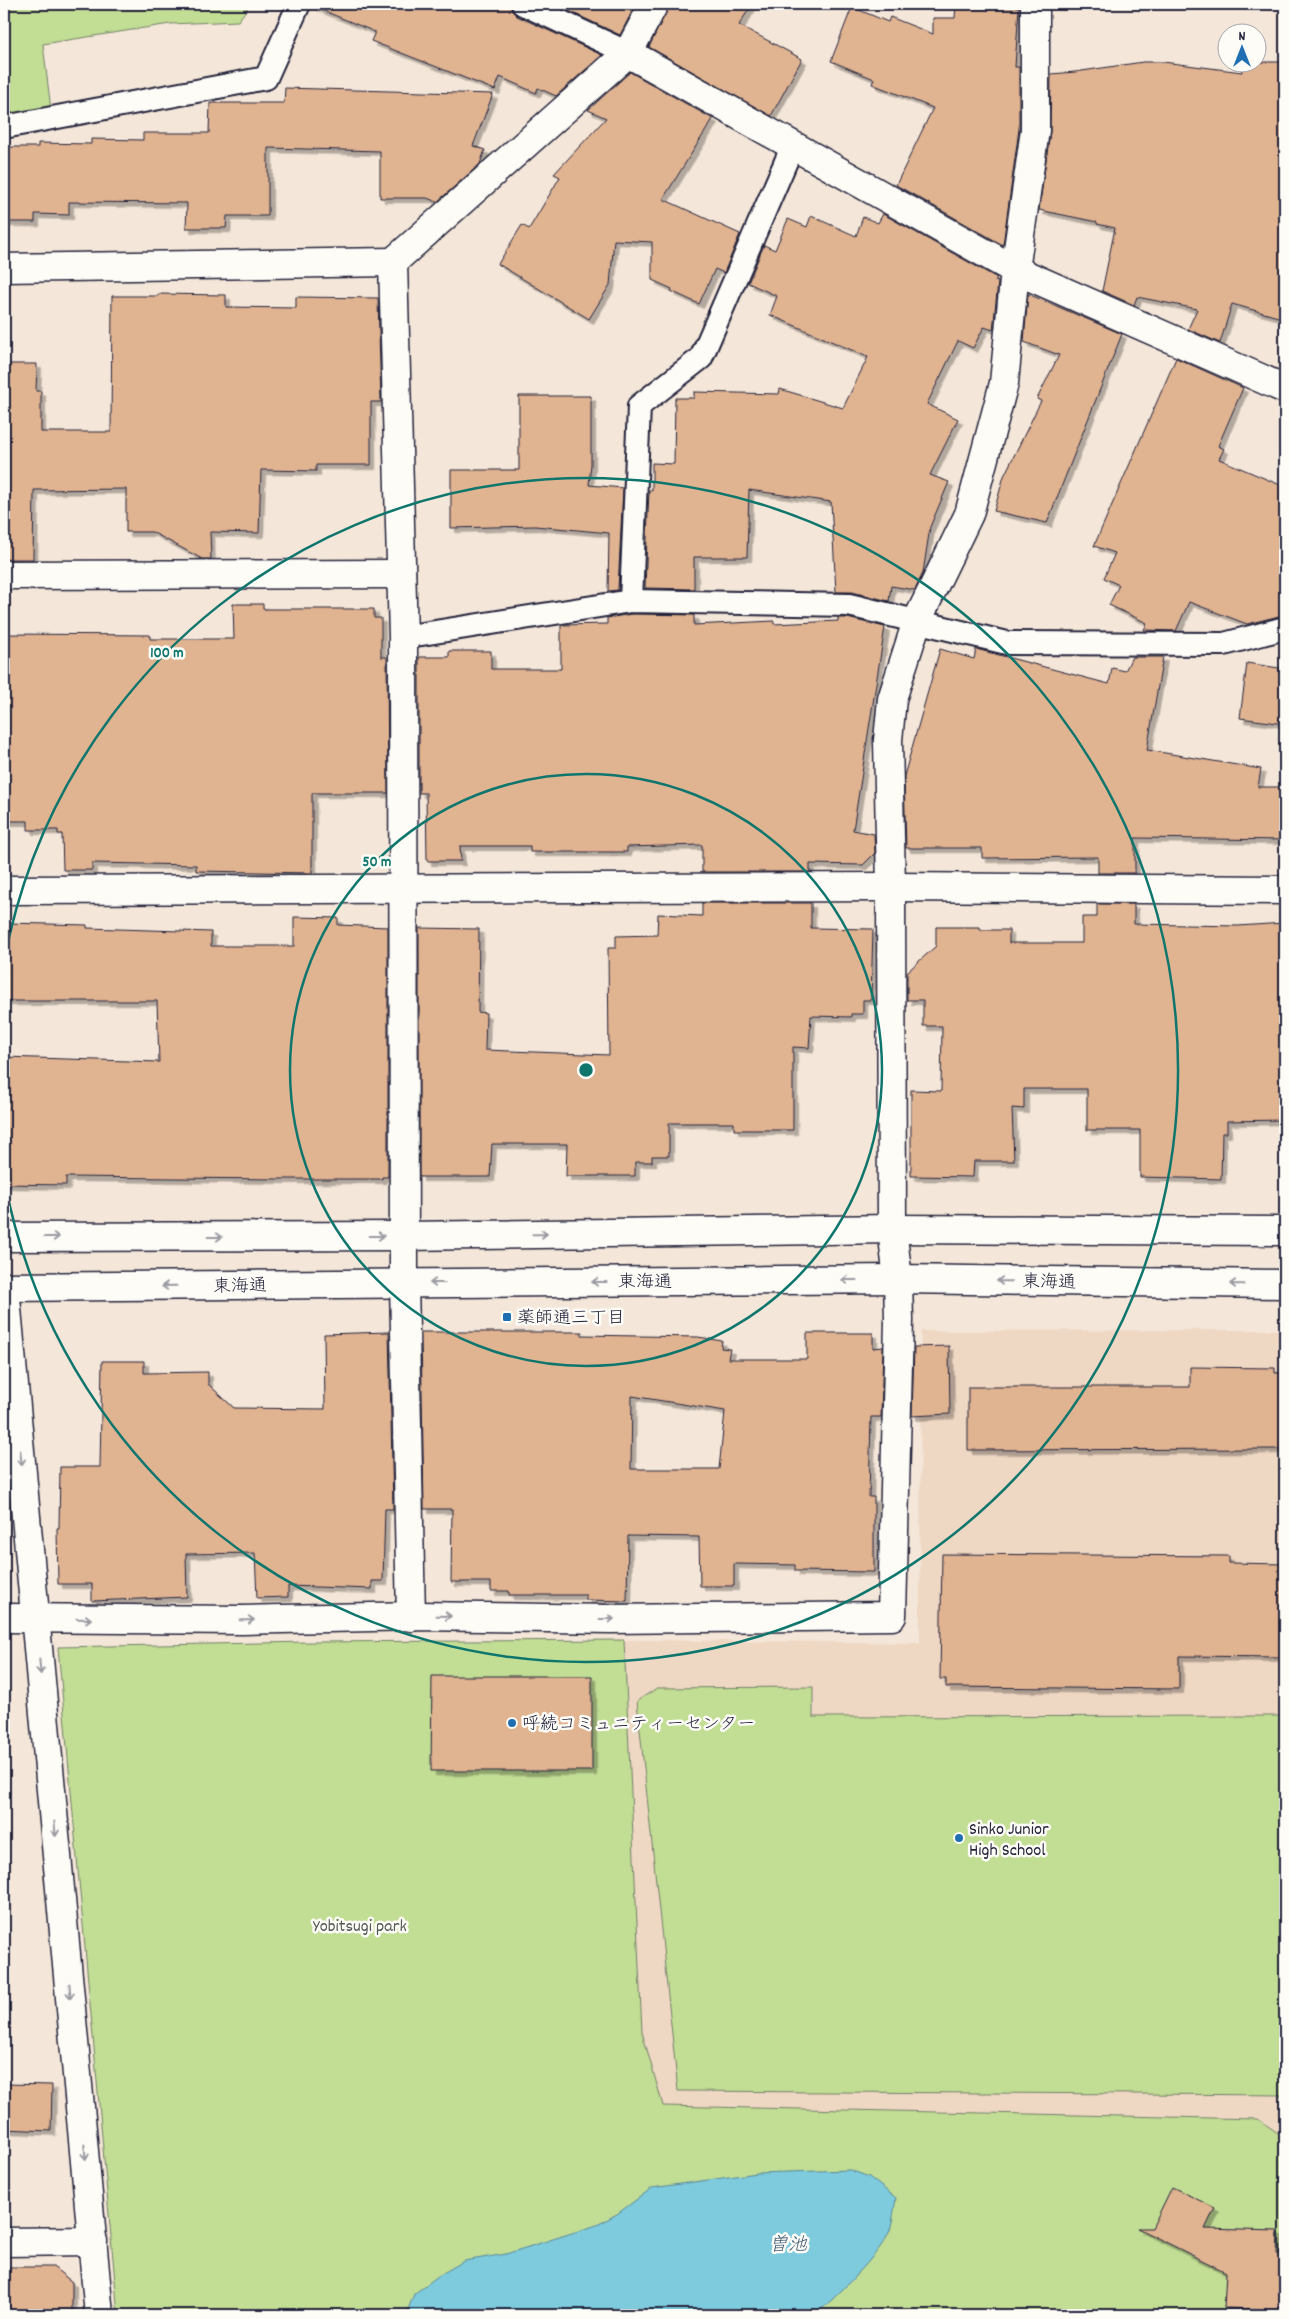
<svg xmlns="http://www.w3.org/2000/svg" width="1289" height="2319" font-family="Dekko,'Klee One',sans-serif">
  <style>
    .built { fill: #eed7c3 }
    .green { fill: #c2dd94; stroke: #728068 }
    .water { fill: #7ecbdd; stroke: #59879c }
    .building { fill: #e0b391; stroke: #22223b; fill-rule: evenodd; filter: url(#shadow) }
    .lines { fill: none; stroke-linecap: round; stroke-linejoin: round }
    .lane-casing { stroke: #22223b; stroke-width: 26 }
    .street-casing { stroke: #22223b; stroke-width: 31 }
    .primary-casing { stroke: #22223b; stroke-width: 31 }
    .lane { stroke: #fdfcf7; stroke-width: 22 }
    .street { stroke: #fdfcf7; stroke-width: 28 }
    .primary { stroke: #fdfcf7; stroke-width: 28 }
    .oneway { stroke: #9a9aa2 }
    .ring { fill: none; stroke: #0f766e; stroke-width: 2.5 }
    .poi-dot { fill: #1f6fb2; stroke: #fdfcf7; stroke-width: 2 }
    .labels { text-anchor: middle; stroke-width: 5; stroke-linejoin: round; paint-order: stroke }
    .street-label { font-size: 18px; fill: #22223b; stroke: #fdfcf7 }
    .poi-label { font-size: 18px; fill: #22223b; stroke: #fdfcf7; text-anchor: start }
    .park-label { font-size: 18px; fill: #525a56; stroke: #fdfcf7 }
    .water-label { font-size: 19px; font-style: italic; fill: #425d74; stroke: #fdfcf7 }
    .centre { fill: #0f766e; stroke: #fdfcf7; stroke-width: 2.5 }
    .ring-label { font-size: 15px; text-anchor: middle; font-weight: bold; fill: #0f766e; stroke: #fdfcf7; stroke-width: 5; stroke-linejoin: round; paint-order: stroke }
  </style>
  <defs>
    <filter id="shadow"><feDropShadow dx="4.5" dy="4.5" stdDeviation="0" flood-color="#0004"/></filter>
  </defs>
  <rect width="100%" height="100%" fill="#f4e6d8"/>
  <filter id="ink" filterUnits="userSpaceOnUse"><feTurbulence type="fractalNoise" baseFrequency=".02" numOctaves="2"/><feDisplacementMap in="SourceGraphic" scale="10" xChannelSelector="R" yChannelSelector="G"/><feConvolveMatrix kernelMatrix="1 2 1 2 8 2 1 2 1" color-interpolation-filters="sRGB"/></filter>
  <g filter="url(#ink)">
    <!-- built -->
    <path class="built" d="M1285 1330V2138L1258 2119 663 2106 642 2032 624 1640 920 1643 921 1331Z"/>
    <!-- green -->
    <g class="green">
      <path d="M4 4H247V9L238 21 170 24 43 44 51 110 4 119Z"/>
      <path d="M624 1640 642 2032 663 2106 1258 2119 1285 2138V2283H1270L1220 2315H118L58 1647 311 1642Z"/>
      <path d="M813 1687V1717L1285 1716V2095L678 2091 637 1701 657 1688Z"/>
    </g>
    <!-- water -->
    <path class="water" d="M850 2170 869 2177 896 2198C894 2209 893 2220 890 2230 884 2250 832 2301 815 2315H406L414 2294 438 2276 464 2261 506 2254 597 2225 617 2214 652 2188 757 2173Z"/>
    <!-- building -->
    <g class="building">
      <path d="M312 4H510L512 11 517 16 602 55 556 96 538 88 536 93 500 77 495 90 371 41 375 32 312 6Z"/>
      <path d="M554 4H636L620 35Z"/>
      <path d="M670 4H752L739 25 802 59 771 116 649 47Z"/>
      <path d="M956 4 1019 7 1015 67H1019V129L1003 245 896 185 933 108 872 84 874 79 831 61 852 7 888 22 890 17 933 34V18H955Z"/>
      <path d="M1143 62H1163L1242 72 1240 62H1285V319L1232 304 1220 343 1188 329 1197 309 1137 297 1134 305 1102 291 1115 228 1097 224V222L1039 210 1050 132 1051 74 1075 72Z"/>
      <path d="M630 72 713 119 663 199 740 234 724 273 715 269 699 304 671 291 672 289 652 280V242L614 240 610 285 589 319 498 264 522 225 529 229 560 177 554 174 606 118 588 110Z"/>
      <path d="M285 88 493 94 473 146 485 150 480 164 437 202 427 198H380V151L268 148V216H227L226 228H186L187 203 69 202V215L35 214V222H4V147H38V143L91 144V139L143 140V133H209L210 103H284Z"/>
      <path d="M883 214 997 278 995 281 998 282 993 330 984 327 973 348 958 341 927 404 958 419 930 475 949 482 930 527 923 573 915 590 891 586 889 601 852 592H836L831 502 749 490 747 557H694V589L645 588 649 490H652V463L674 464 675 398H694V392L779 394 780 389 843 408 868 357 770 315 777 296 748 283 764 245 775 250 788 219 807 227 811 216 856 236 863 217 878 223Z"/>
      <path d="M158 294 226 295V307L296 308V297L378 298 381 402H371V465H316V471L261 470 259 533 210 532 211 559H202L152 532H126V489L34 490 33 559H4V364H37L36 391H41V432H111L112 296H158Z"/>
      <path d="M1028 294 1122 334 1047 523 994 511 1004 476 1041 401 1037 399 1059 355 1024 342Z"/>
      <path d="M1176 358 1243 388 1218 446 1224 449 1219 459 1285 487V607L1283 615 1247 624 1189 602 1176 631 1144 630 1147 623 1109 605 1119 585 1104 578 1115 553 1094 546Z"/>
      <path d="M519 396H591V464L589 485 623 488 618 590 608 591 609 533 535 526 451 528V470H519Z"/>
      <path d="M233 604H263V609H374V618H381V657H387L388 793H312V873L196 871V865L92 863V870H63L62 834H58V830H28V821H4V634L150 635V639H234Z"/>
      <path d="M632 614 694 615V625L774 621V624L838 621V618H847L885 627 853 830 874 834 875 853 863 865 810 864V872H702V845L627 847V852H530V846H460L461 861H427L426 793H419V657H449V651H491V669H561V625L607 624V618Z"/>
      <path d="M940 649 974 659 976 649 1109 684 1112 668 1125 671 1132 657H1163L1147 750 1261 769 1258 787H1285V840L1135 838V873H1098V857L982 858V848H906L904 776Z"/>
      <path d="M1247 663 1285 669V724L1240 718Z"/>
      <path d="M702 903H811V928L873 929 871 1000H863V1014H851V1017L811 1016 809 1048 793 1047V1130H734V1123H669V1156H652V1162H635V1176H566L567 1144H492L490 1177H419V928L479 929 478 1012 486 1013 485 1050 609 1055 608 948H616V936L657 935 658 914 702 916Z"/>
      <path d="M1097 904H1134V924L1238 926 1285 923V1120L1227 1121V1133H1222L1221 1179 1140 1177V1130H1087V1089H1024V1109L1012 1108 1014 1161H974L973 1177 911 1176V1090L941 1091 942 1026H923V1000H907V972L936 946V927H980V930H1009V943H1082V917H1097Z"/>
      <path d="M294 917 338 918V925L388 927V1177H382V1179H276L66 1177V1185L4 1184V1057L159 1062 157 1001H6L8 923 87 925V928L211 932V946H294Z"/>
      <path d="M389 1332 393 1509H385L383 1581H372V1589L288 1586V1597L257 1598 255 1553 186 1554 187 1597 92 1601V1584H58L57 1528H59L60 1467H100L102 1361H144V1373L208 1372V1384L234 1408 325 1409 324 1334Z"/>
      <path d="M421 1332H582V1335L698 1337 722 1341 721 1348 730 1349 728 1359H807V1333H873V1348L883 1347 881 1417H871L869 1497H874V1572L795 1571V1565L734 1564V1586H700L699 1537 628 1536 627 1601 586 1600V1595H509V1591H491V1582H451L452 1509H424ZM632 1396 725 1411 719 1469H631Z"/>
      <path d="M949 1346 950 1414 912 1416 914 1347Z"/>
      <path d="M1190 1367 1275 1368V1373H1285V1449L968 1450V1387H1190Z"/>
      <path d="M942 1554 1229 1556V1563L1285 1564V1657L1179 1656V1689L946 1687V1679H940Z"/>
      <path d="M432 1676H592V1771H431Z"/>
      <path d="M4 2084 52 2085 51 2131 4 2129Z"/>
      <path d="M1172 2187 1215 2208 1205 2229 1278 2231 1277 2254H1285V2310L1224 2308 1226 2272 1137 2228H1152Z"/>
      <path d="M9 2267H53L72 2282V2315H9Z"/>
    </g>
    <g class="lines">
      <defs>
        <g id="lane">
          <path d="M523 4 628 53"/>
          <path d="M4 127 266 78 299 4"/>
          <path d="M631 601 639 406 701 358 793 145"/>
          <path d="M403 637 631 601 849 605 1007 643 1224 644 1285 628"/>
        </g>
        <g id="street">
          <path d="M628 53 1015 270 1285 389"/>
          <path d="M4 268 393 262"/>
          <path d="M4 575 401 574"/>
          <path d="M4 890 891 887 1285 890"/>
          <path d="M5 1287 99 2315"/>
          <path d="M411 1617 404 1283 403 637 393 262 628 53 654 4"/>
          <path d="M4 1618 242 1620 417 1616 610 1619 892 1616 899 1320 898 1279 892 1229 891 887 888 740 892 699 917 621 969 514 1004 383 1015 270 1035 130V4"/>
          <path d="M4 2242 93 2241"/>
        </g>
        <g id="primary">
          <path d="M4 1237 405 1236 892 1229 1285 1231"/>
          <path d="M4 1287 898 1279 1285 1284"/>
        </g>
      </defs>
      <!-- lane casing -->
      <use href="#lane" class="lane-casing"/>
      <!-- street casing -->
      <use href="#street" class="street-casing"/>
      <!-- primary casing -->
      <use href="#primary" class="primary-casing"/>
      <!-- lane -->
      <use href="#lane" class="lane"/>
      <!-- street -->
      <use href="#street" class="street"/>
      <!-- primary -->
      <use href="#primary" class="primary"/>
    </g>
    <!-- one-way arrows -->
    <defs><path id="oneway-shaft" d="M-6 0H5M1.5-3L5.5 0L1.5 3" fill="none" stroke-width="1.6" stroke-linecap="round" stroke-linejoin="round" transform="scale(1.25)"/></defs>
    <g class="oneway">
      <use href="#oneway-shaft" transform="translate(540 1234) rotate(-1)"/>
      <use href="#oneway-shaft" transform="translate(377 1236)"/>
      <use href="#oneway-shaft" transform="translate(52 1237)"/>
      <use href="#oneway-shaft" transform="translate(215 1237)"/>
      <use href="#oneway-shaft" transform="translate(849 1280) rotate(180)"/>
      <use href="#oneway-shaft" transform="translate(1004 1281) rotate(-179)"/>
      <use href="#oneway-shaft" transform="translate(599 1282) rotate(180)"/>
      <use href="#oneway-shaft" transform="translate(437 1283) rotate(180)"/>
      <use href="#oneway-shaft" transform="translate(1237 1284) rotate(-179)"/>
      <use href="#oneway-shaft" transform="translate(169 1286) rotate(179)"/>
      <use href="#oneway-shaft" transform="translate(21 1458) rotate(85)"/>
      <use href="#oneway-shaft" transform="translate(444 1616) rotate(1)"/>
      <use href="#oneway-shaft" transform="translate(84 1619) rotate(1)"/>
      <use href="#oneway-shaft" transform="translate(607 1619)"/>
      <use href="#oneway-shaft" transform="translate(247 1620) rotate(-1)"/>
      <use href="#oneway-shaft" transform="translate(40 1667) rotate(85)"/>
      <use href="#oneway-shaft" transform="translate(55 1829) rotate(85)"/>
      <use href="#oneway-shaft" transform="translate(70 1991) rotate(85)"/>
      <use href="#oneway-shaft" transform="translate(85 2152) rotate(85)"/>
    </g>
  </g>
  <!-- distance rings -->
  <g class="ring">
    <circle cx="586" cy="1070" r="296"/>
    <path d="M4 962A592 592 0 1 1 4 1178"/>
  </g>
  <!-- markers -->
  <g class="poi-dot">
    <rect x="502" y="1312" width="10" height="10" rx="2.5"/>
    <circle cx="512" cy="1723" r="5"/>
    <circle cx="959" cy="1838" r="5"/>
  </g>
  <g class="labels">
    <!-- street labels -->
    <g class="street-label">
      <text x="645" y="1287">東海通</text>
      <text transform="translate(1049 1281) rotate(1)" y="6">東海通</text>
      <text transform="translate(240 1285) rotate(-1)" y="6">東海通</text>
    </g>
    <!-- poi labels -->
    <g class="poi-label">
      <text x="517" y="1323">薬師通三丁目</text>
      <text x="522" y="1729">呼続コミュニティーセンター</text>
      <text x="969" y="1834">Sinko Junior<tspan x="969" dy="21">High School</tspan></text>
    </g>
    <!-- park labels -->
    <g class="park-label">
      <text x="360" y="1931">Yobitsugi park</text>
    </g>
    <!-- water labels -->
    <g class="water-label">
      <text x="788" y="2250">曽池</text>
    </g>
  </g>
  <circle cx="586" cy="1070" r="8" class="centre"/>
  <g class="ring-label">
    <text x="167" y="657">100 m</text>
    <text x="377" y="866">50 m</text>
  </g>
  <!-- margin -->
  <rect width="1289" height="2319" fill="none" stroke="#fdfcf7" stroke-width="20"/>
  <rect x="10" y="10" width="1269" height="2299" fill="none" stroke="#22223b" stroke-width="2" filter="url(#ink)"/>
  <!-- north arrow -->
  <g transform="translate(1242 48)"><circle r="24" fill="#fdfcf7" stroke="#a5a5ac"/>
  <path d="M0-4L9 19L0 12L-9 19Z" fill="#1f6fb2"/>
  <text y="-8" font-size="14" font-weight="bold" text-anchor="middle" fill="#22223b">N</text>
  </g>
</svg>
